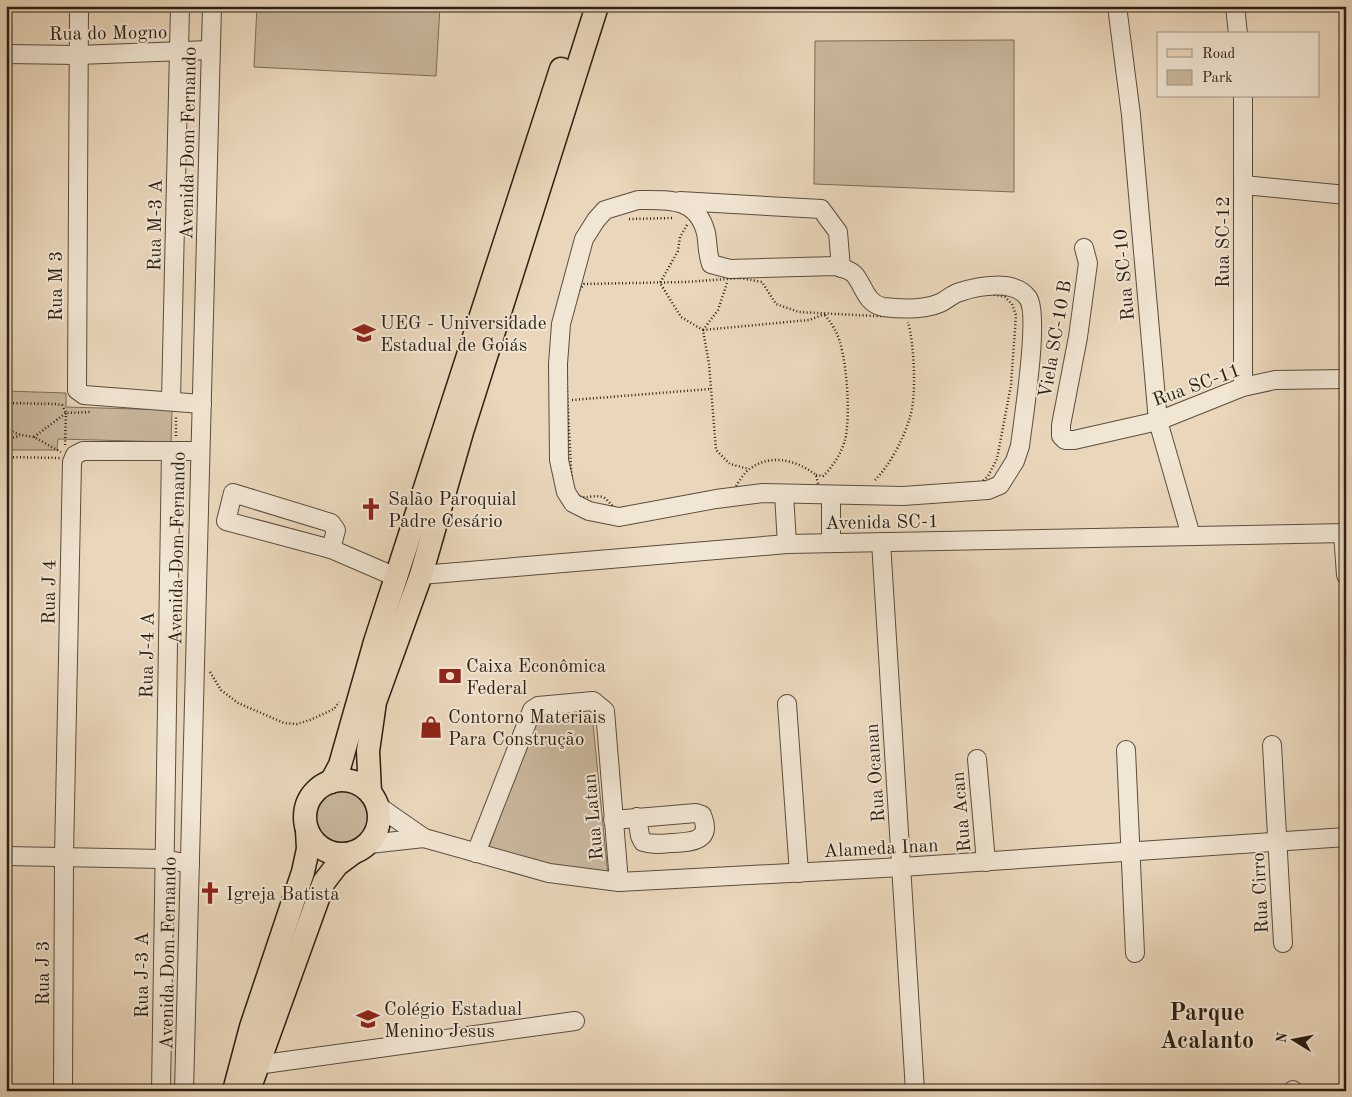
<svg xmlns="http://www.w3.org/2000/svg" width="1352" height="1097" font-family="'Old Standard TT',serif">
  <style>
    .green { fill: #cab89e; stroke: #7a6c58 }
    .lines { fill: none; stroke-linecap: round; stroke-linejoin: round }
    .minor-casing { stroke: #5b4d3d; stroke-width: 20 }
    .major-casing { stroke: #2b1f13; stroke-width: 25 }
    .path { stroke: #2b1f13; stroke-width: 2.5; stroke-dasharray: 1 2.5; stroke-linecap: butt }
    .minor { stroke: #f1e5d3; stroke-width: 18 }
    .major { stroke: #ead7bb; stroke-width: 22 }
    .labels { text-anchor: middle; stroke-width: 4; stroke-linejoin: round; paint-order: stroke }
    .street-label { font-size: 19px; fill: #2b1f13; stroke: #f1e5d3 }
    .poi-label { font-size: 19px; fill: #2b1f13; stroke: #f1e5d3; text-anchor: start }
    .district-label { font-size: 24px; font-weight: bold; fill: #2b1f13; stroke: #f1e5d3 }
  </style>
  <rect width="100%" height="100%" fill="#ead7bb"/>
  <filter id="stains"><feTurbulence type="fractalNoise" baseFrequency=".004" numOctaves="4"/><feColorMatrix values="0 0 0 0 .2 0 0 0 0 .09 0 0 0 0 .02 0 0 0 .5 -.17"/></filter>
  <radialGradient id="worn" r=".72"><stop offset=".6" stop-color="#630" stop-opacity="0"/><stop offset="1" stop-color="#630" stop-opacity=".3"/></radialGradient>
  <!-- green -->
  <g class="green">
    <path d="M257 6H440L436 76 254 67Z"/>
    <path d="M1014 40V192L814 184 815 41Z"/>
    <path d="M6 391 66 393V407L172 410 171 442 58 439 57 450H6Z"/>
    <path d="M535 713 592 714 608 875 530 862 488 850Z"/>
    <circle cx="341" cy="818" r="29"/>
  </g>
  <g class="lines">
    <defs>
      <g id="minor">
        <path d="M79 6 77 390 84 395 202 404"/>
        <path d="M1117 6 1131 115 1158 421 1191 536"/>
        <path d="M1235 6 1238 34"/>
        <path d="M6 54 78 55 210 50"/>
        <path d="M1243 96V387"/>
        <path d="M1244 185 1346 195"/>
        <path d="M638 200C668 200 697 197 706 233 708 243 707 253 711 264L730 269 836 266C842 268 850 270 854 274 864 285 865 303 883 307 900 309 924 310 940 303 947 300 952 294 960 292 978 286 1015 279 1028 298 1040 315 1023 421 1020 446L1015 461 1000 485 988 490 903 496 763 493 716 499 619 517 589 511 573 503 566 492 559 460 558 364 561 324 584 239 596 220 605 210Z"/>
        <path d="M680 201 821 209 838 232 841 268"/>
        <path d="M1084 248 1088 263 1078 337 1061 425V436L1065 440H1074L1158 421 1243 387 1275 380 1346 379"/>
        <path d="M171 400 180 6"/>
        <path d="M233 493 331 523 336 530 331 549 226 521Z"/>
        <path d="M784 494 787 544"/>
        <path d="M831 495V543"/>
        <path d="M1343 533 1346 575"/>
        <path d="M881 542 915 1091"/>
        <path d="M331 549 396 577"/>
        <path d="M421 575 787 544 1346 533"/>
        <path d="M787 704 799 873"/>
        <path d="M1272 745 1283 943"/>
        <path d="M1126 750 1135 953"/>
        <path d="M977 759 986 862"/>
        <path d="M378 806 424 838 549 873 619 882 902 867 1346 837"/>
        <path d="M613 820 696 813 702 815C713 842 691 842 671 843 661 844 653 845 643 842L640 836 637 817"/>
        <path d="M369 844 424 838"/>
        <path d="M476 853 532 710 538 706 593 701 605 711 619 882"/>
        <path d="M6 856 163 859 190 864"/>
        <path d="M257 1065 575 1021"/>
        <path d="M1293 1090V1091"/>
        <path d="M63 1091 64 856 72 462 75 455 83 451H199"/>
        <path d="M161 1091 171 451"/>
        <path d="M184 1091 212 6"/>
      </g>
      <g id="major">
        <circle cx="342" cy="817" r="37"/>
        <path d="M331 782 340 765 375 642 561 69"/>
        <path d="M370 792 368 751 375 702 421 575 462 432 597 6"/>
        <path d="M250 1087 324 882 337 865 353 853"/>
        <path d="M234 1091 251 1027 303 872 308 849 307 830"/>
      </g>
    </defs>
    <!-- minor casing -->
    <use href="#minor" class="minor-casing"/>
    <!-- major casing -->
    <use href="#major" class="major-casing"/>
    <!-- path -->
    <g class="path">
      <path d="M629 219 673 218"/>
      <path d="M687 225 680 237 678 251 660 283 681 317 703 330 709 364 716 450 730 464 749 469"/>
      <path d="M740 278 762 282 776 304 799 312 875 316 925 315 974 293H987L1005 297 1012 304 1016 315 1011 385 997 459 988 476 980 484 966 487 864 490 819 488 816 475C798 461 772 453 751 468 744 472 739 482 734 489 713 494 633 513 618 509 611 507 609 500 603 497 588 493 581 505 572 487L566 372 568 323 570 307 576 294 584 284 685 282Z"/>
      <path d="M703 330 809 320 825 314"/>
      <path d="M703 330 718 310 727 283"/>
      <path d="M572 400 710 389"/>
      <path d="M6 403 56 404 62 405 66 413 90 412"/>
      <path d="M6 429 21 435 34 437 61 452"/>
      <path d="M176 436V416"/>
      <path d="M34 437 66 413"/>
      <path d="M6 439 20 436"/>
      <path d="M65 445 66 413"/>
      <path d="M6 457 60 458"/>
      <path d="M816 475 823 476C832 468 842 452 845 440 851 417 847 350 835 330 832 324 828 319 824 314"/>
      <path d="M875 480C890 465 904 438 910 417 917 396 914 343 908 322"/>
      <path d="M210 672 221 690 238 703 284 723 297 724 310 720 334 709 339 702"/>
    </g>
    <!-- minor -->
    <use href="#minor" class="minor"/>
    <!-- major -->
    <use href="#major" class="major"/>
  </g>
  <!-- icons -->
  <defs>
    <symbol id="university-bare" viewBox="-9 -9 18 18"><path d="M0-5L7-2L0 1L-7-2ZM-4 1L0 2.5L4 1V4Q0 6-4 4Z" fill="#8f2418" stroke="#f1e5d3" stroke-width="2.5" paint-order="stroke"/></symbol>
    <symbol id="church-bare" viewBox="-9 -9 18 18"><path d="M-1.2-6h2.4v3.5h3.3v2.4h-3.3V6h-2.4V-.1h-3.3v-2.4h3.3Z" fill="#8f2418" stroke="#f1e5d3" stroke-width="2.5" paint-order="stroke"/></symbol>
    <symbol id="bank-bare" viewBox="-9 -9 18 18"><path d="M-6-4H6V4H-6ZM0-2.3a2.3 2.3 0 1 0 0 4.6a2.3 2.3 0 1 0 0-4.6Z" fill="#8f2418" stroke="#f1e5d3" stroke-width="2.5" paint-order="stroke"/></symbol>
    <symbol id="shop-bare" viewBox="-9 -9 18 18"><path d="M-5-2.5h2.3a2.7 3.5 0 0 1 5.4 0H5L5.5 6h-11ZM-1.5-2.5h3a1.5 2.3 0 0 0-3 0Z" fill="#8f2418" stroke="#f1e5d3" stroke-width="2.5" paint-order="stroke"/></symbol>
    <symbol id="school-bare" viewBox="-9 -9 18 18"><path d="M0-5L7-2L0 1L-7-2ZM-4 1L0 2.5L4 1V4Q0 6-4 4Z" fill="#8f2418" stroke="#f1e5d3" stroke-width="2.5" paint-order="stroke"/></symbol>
  </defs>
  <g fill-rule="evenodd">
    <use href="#university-bare" x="348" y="317" width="32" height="32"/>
    <use href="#church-bare" x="355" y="493" width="32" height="32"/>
    <use href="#bank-bare" x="434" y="660" width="32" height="32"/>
    <use href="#shop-bare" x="415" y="711" width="32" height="32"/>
    <use href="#church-bare" x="194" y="877" width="32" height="32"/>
    <use href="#school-bare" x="352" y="1003" width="32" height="32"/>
  </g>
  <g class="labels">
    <!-- street labels -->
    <g class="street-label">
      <text transform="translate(108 32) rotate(-1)" y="7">Rua do Mogno</text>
      <text transform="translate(187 143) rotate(-89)" y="7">Avenida Dom Fernando</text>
      <text transform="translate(154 225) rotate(-89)" y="7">Rua M-3 A</text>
      <text transform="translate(1222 242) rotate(-90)" y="7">Rua SC-12</text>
      <text transform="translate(1123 275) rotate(-95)" y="7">Rua SC-10</text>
      <text transform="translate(55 286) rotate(-90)" y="7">Rua M 3</text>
      <text transform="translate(1054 339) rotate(-80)" y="7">Viela SC-10 B</text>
      <text transform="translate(1196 384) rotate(-20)" y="7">Rua SC-11</text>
      <text transform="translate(882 521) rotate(-1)" y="7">Avenida SC-1</text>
      <text transform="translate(176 548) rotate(-89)" y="7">Avenida Dom Fernando</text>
      <text transform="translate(48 592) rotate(-89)" y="7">Rua J 4</text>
      <text transform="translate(146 655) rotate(-89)" y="7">Rua J-4 A</text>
      <text transform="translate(874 773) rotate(-94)" y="7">Rua Ocanan</text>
      <text transform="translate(960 812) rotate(-95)" y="7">Rua Acan</text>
      <text transform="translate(592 817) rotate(-95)" y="7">Rua Latan</text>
      <text transform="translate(881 847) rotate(-3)" y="7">Alameda Inan</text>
      <text transform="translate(1259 893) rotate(-93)" y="7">Rua Cirro</text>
      <text transform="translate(167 953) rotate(-89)" y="7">Avenida Dom Fernando</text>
      <text transform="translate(42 973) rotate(-90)" y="7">Rua J 3</text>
      <text transform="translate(141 975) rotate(-90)" y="7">Rua J-3 A</text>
    </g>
    <!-- poi labels -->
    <g class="poi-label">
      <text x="380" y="329">UEG - Universidade<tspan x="380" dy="22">Estadual de Goiás</tspan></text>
      <text x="388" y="505">Salão Paroquial<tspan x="388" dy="22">Padre Cesário</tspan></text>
      <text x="466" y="672">Caixa Econômica<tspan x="466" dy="22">Federal</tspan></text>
      <text x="448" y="723">Contorno Materiais<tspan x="448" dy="22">Para Construção</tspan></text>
      <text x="226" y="900">Igreja Batista</text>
      <text x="384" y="1015">Colégio Estadual<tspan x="384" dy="22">Menino Jesus</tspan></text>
    </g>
    <!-- district labels -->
    <g class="district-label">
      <text x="1207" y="1020">Parque<tspan x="1207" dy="28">Acalanto</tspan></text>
    </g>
  </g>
  <!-- margin -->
  <rect width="1352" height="1097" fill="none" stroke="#ead7bb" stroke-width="25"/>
  <rect x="8" y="8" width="1337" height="1082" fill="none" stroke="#2b1f13" stroke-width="2.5"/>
  <rect x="12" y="12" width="1327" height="1072" fill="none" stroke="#2b1f13"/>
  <!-- legend -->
  <rect x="1157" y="32" width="162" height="65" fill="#f1e5d3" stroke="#a29686"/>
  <rect x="1167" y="49" width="25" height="8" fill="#ead7bb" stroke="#a29686"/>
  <text x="1202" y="58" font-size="15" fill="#2b1f13">Road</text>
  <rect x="1167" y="70" width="25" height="15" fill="#cab89e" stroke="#a29686"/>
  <text x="1202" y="82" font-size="15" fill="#2b1f13">Park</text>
  <!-- north arrow -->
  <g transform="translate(1294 1040) rotate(280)" stroke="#f1e5d3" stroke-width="4" paint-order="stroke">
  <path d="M0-4L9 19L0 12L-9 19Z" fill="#2b1f13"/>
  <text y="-8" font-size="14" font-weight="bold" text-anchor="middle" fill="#2b1f13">N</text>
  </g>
  <rect width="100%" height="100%" filter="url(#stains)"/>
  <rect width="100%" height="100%" fill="url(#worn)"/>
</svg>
